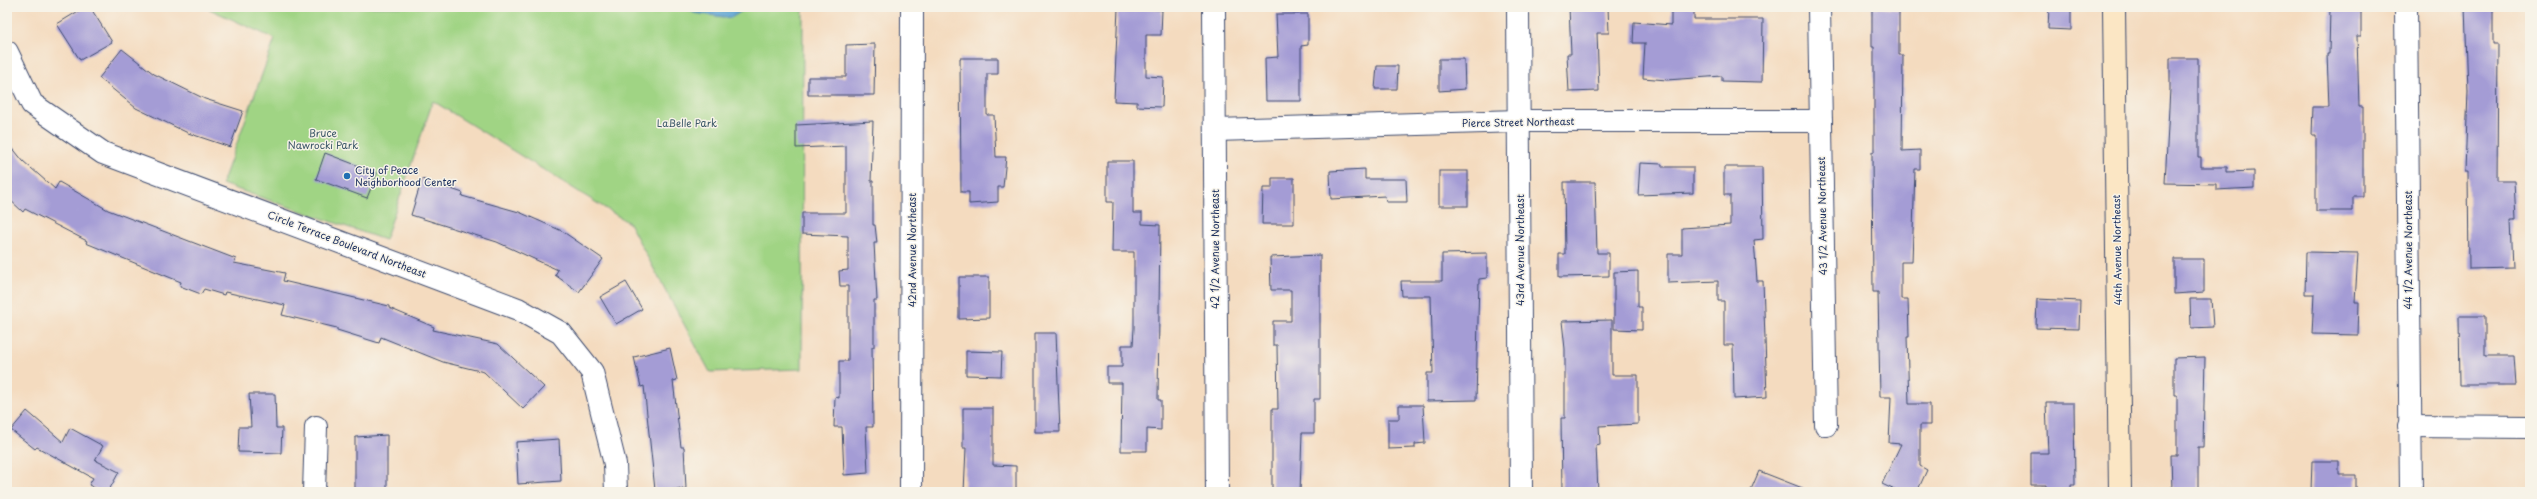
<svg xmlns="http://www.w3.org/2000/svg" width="2537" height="499" font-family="'Playpen Sans',sans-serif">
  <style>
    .green { fill: #a0d484; stroke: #5e8271 }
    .water { fill: #5aa2d1; stroke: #3a6898 }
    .building { fill: #a49cd5 }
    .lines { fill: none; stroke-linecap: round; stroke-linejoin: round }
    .street-casing { stroke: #3c496d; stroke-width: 24 }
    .secondary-casing { stroke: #3c496d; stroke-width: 24 }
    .street { stroke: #fff; stroke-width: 22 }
    .secondary { stroke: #fbe6c4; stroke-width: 22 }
    .poi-dot { fill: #1f6fb2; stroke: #f7f3e8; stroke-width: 1.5 }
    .labels { text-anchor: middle; stroke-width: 3; stroke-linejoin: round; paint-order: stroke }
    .street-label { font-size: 10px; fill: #1b2f5e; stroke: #f7f3e8 }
    .park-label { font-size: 10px; fill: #3c5868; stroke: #f7f3e8 }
    .poi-label { font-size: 10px; fill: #1b2f5e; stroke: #f7f3e8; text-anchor: start }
  </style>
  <rect width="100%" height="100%" fill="#f7f3e8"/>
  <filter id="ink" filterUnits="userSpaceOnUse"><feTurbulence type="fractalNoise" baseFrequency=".025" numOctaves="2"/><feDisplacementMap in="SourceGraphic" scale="8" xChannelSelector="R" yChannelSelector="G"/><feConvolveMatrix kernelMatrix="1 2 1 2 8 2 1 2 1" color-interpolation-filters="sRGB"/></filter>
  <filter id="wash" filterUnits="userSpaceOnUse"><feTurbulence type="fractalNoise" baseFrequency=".012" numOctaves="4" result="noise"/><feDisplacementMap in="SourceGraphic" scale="16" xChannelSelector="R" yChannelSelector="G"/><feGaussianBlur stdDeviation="0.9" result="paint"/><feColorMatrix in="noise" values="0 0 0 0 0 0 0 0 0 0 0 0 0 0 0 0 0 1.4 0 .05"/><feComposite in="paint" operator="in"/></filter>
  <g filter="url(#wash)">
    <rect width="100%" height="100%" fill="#f4dbbf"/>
    <!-- green -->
    <path class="green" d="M205 7H803L802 369 710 372 629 223 433 101 385 240 222 184 275 39Z"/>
    <!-- water -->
    <path class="water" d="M684 7H748L731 18 694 13Z"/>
    <g id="blocks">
      <!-- building -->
      <g class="building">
        <path d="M85 7H90L112 42 80 60 57 24Z"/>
        <path d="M1569 7H1608L1609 33H1597L1599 91 1569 92 1567 54H1571Z"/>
        <path d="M1671 7H1694V19H1763L1762 82 1722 81V76L1667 80 1643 78 1645 43H1633L1634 22 1671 25Z"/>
        <path d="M1872 7 1899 10V55H1903L1902 151 1920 150V169H1915L1912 262H1901V299H1908L1909 337H1907L1909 404H1930V425H1920V466L1927 470 1917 492H1899L1882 484 1901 444 1889 443 1891 397H1880L1878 292H1873L1872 152H1874V47H1872Z"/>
        <path d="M2049 7H2071V30L2048 29Z"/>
        <path d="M2330 7H2361V36H2357L2359 107H2363V196H2353V211H2316V135H2312L2313 107H2329L2327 54H2329Z"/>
        <path d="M2465 7H2493V44H2498L2497 181H2514L2516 220H2511L2513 268 2469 269 2468 171H2465L2468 91Z"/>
        <path d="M1118 8 1162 10 1161 35H1146V76L1163 77 1162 107 1137 106V102L1114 101Z"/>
        <path d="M1276 14H1308V45L1301 46V101H1266L1265 58 1278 57Z"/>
        <path d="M875 44 874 95H808V77H846V45Z"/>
        <path d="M122 49 154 74 205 99 243 111 230 147 188 133 136 108 99 78Z"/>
        <path d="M960 58H998V74H987V115H994L996 157H1006L1003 187H998V202L969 204V192H961Z"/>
        <path d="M2170 58H2198V157H2201V167H2227V172L2254 171V188L2216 190V184L2165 183 2170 89Z"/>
        <path d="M1439 59H1464L1465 89 1439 91Z"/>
        <path d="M1377 66H1398L1397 89H1375Z"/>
        <path d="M873 121 871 181H873V225H875L877 243H874L877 300H874V347H872L873 427H866L868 473 844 475 842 427H834L835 397 839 398V361H848V286H840L839 271 848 270V236L802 234V213H846V146L796 148V125Z"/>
        <path d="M7 141 23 161 55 189 59 182 108 210 236 259 234 263 285 273 283 281 389 306V308L434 327 433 330 498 344 544 387 523 409 484 372 443 362 381 337 379 343 337 330V328L282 315 285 305 225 292 224 295 204 289 201 294 180 286 181 282 86 243 87 241 25 209 23 212 7 197Z"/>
        <path d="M325 153 377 173 367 198 316 179Z"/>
        <path d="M1107 161H1133V213H1142V224L1160 225 1158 400H1161V430L1147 429V451H1121L1122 383H1107V367H1122V345H1133L1134 328V252H1112L1113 202H1107Z"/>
        <path d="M1640 163 1662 164V167H1693V193L1638 195Z"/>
        <path d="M1724 167H1762L1763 239 1754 240 1757 281H1763L1767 397 1734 399 1733 345H1724V301H1718V281L1668 283V254H1682V228L1730 225V195H1724Z"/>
        <path d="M1365 169V179H1406L1407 202H1386L1385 196 1331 199 1330 171Z"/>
        <rect x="1439" y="171" width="29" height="35"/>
        <path d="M1272 178H1294V224H1262L1263 188H1272Z"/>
        <path d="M422 179 463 193 462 196 519 212 562 231 603 259 579 292 555 275 558 270 497 242 411 215Z"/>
        <path d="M1564 182H1595L1597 253H1609V276L1559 277V254H1565Z"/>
        <path d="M2306 252 2358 253 2355 302H2359L2358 335 2312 334 2314 294H2305Z"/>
        <path d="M1487 253V278L1479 279 1476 400 1427 401V373H1433L1431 296H1402L1401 281H1442V254Z"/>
        <path d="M1320 255V399H1314V433H1302L1300 492H1272V409H1278L1277 345H1273V321H1291V290H1271L1270 257Z"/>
        <path d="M2174 259H2204V292L2174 294Z"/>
        <path d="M1638 271V307H1642V330L1614 329V272Z"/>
        <path d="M959 277H989V318L959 319Z"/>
        <path d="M626 282 642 309 616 324 600 297Z"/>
        <path d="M2037 299 2080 301 2079 329 2036 328Z"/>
        <path d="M2190 299H2211L2213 327 2191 328Z"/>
        <path d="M2459 316H2485V356H2514L2516 385H2460Z"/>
        <path d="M1612 320V375H1638V424L1599 426 1600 444 1596 445 1598 492H1562L1561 418H1565V349L1562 321Z"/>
        <path d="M1035 333H1056L1060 432H1035Z"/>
        <path d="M670 348 677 380 673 381 681 447H684L686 489 655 490 644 386 641 387 634 357Z"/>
        <path d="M966 351 1002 352 1001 376 966 375Z"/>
        <path d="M2205 357 2203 447H2198V492H2172L2171 455H2177V395H2174V358Z"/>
        <path d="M249 394H275L276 428H282L281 453 238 452 239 427H251Z"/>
        <path d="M2046 403H2074L2075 485H2071V492H2046V485H2031V453H2048Z"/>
        <path d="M1399 405H1423L1425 443 1415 444V448L1388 449V419H1399Z"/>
        <path d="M963 408H993V465L1016 466V492H964L966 448H963Z"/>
        <path d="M27 411 63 442 70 428 103 446 95 460 119 472 108 492H102L89 485 93 478 37 447 35 449 11 430Z"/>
        <path d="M387 435V492H355V437Z"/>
        <path d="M559 439 561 481 518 484 516 442Z"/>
        <path d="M2312 461H2339V475H2356V492H2311Z"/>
        <path d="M1759 471 1810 491V492H1750Z"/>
      </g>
    </g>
  </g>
  <g filter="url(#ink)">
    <use href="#blocks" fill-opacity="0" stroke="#3c496d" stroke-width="1"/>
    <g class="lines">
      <defs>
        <g id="street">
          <path d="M1214 7 1217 492"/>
          <path d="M1518 7 1521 492"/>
          <path d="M1819 7 1826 425"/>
          <path d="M2406 7 2411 492"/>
          <path d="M7 52 32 104 103 153 518 309 561 333 592 372 615 464 616 492"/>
          <path d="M1215 130 1519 121H1821"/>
          <path d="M2409 426 2530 427"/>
          <path d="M314 492 316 427"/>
          <path d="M911 492 912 7"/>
        </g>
        <path id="secondary" d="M2114 7 2120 492"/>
      </defs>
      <!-- street casing -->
      <use href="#street" class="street-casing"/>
      <!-- secondary casing -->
      <use href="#secondary" class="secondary-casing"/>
      <!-- street -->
      <use href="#street" class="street"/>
      <!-- secondary -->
      <use href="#secondary" class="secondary"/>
    </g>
  </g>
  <!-- markers -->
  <circle class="poi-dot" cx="347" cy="176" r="4"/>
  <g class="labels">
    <!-- street labels -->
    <g class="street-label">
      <text transform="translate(1518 122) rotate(-1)" y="4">Pierce Street Northeast</text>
      <text transform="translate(1822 216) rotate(-91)" y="4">43 1/2 Avenue Northeast</text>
      <text transform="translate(347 244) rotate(21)" y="4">Circle Terrace Boulevard Northeast</text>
      <text transform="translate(1215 249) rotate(-90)" y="4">42 1/2 Avenue Northeast</text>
      <text transform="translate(912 250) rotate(-90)" y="4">42nd Avenue Northeast</text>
      <text transform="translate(1520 250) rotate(-90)" y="4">43rd Avenue Northeast</text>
      <text transform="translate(2117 250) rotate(-91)" y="4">44th Avenue Northeast</text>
      <text transform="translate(2408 250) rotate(-90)" y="4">44 1/2 Avenue Northeast</text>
    </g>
    <!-- park labels -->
    <g class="park-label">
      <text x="687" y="127">LaBelle Park</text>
      <text x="323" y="137">Bruce<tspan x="323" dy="12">Nawrocki Park</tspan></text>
    </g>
    <!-- poi labels -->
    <g class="poi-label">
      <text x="355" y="174">City of Peace<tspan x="355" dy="12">Neighborhood Center</tspan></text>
    </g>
  </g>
  <!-- margin -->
  <rect width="2537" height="499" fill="none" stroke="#f7f3e8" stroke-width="24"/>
</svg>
